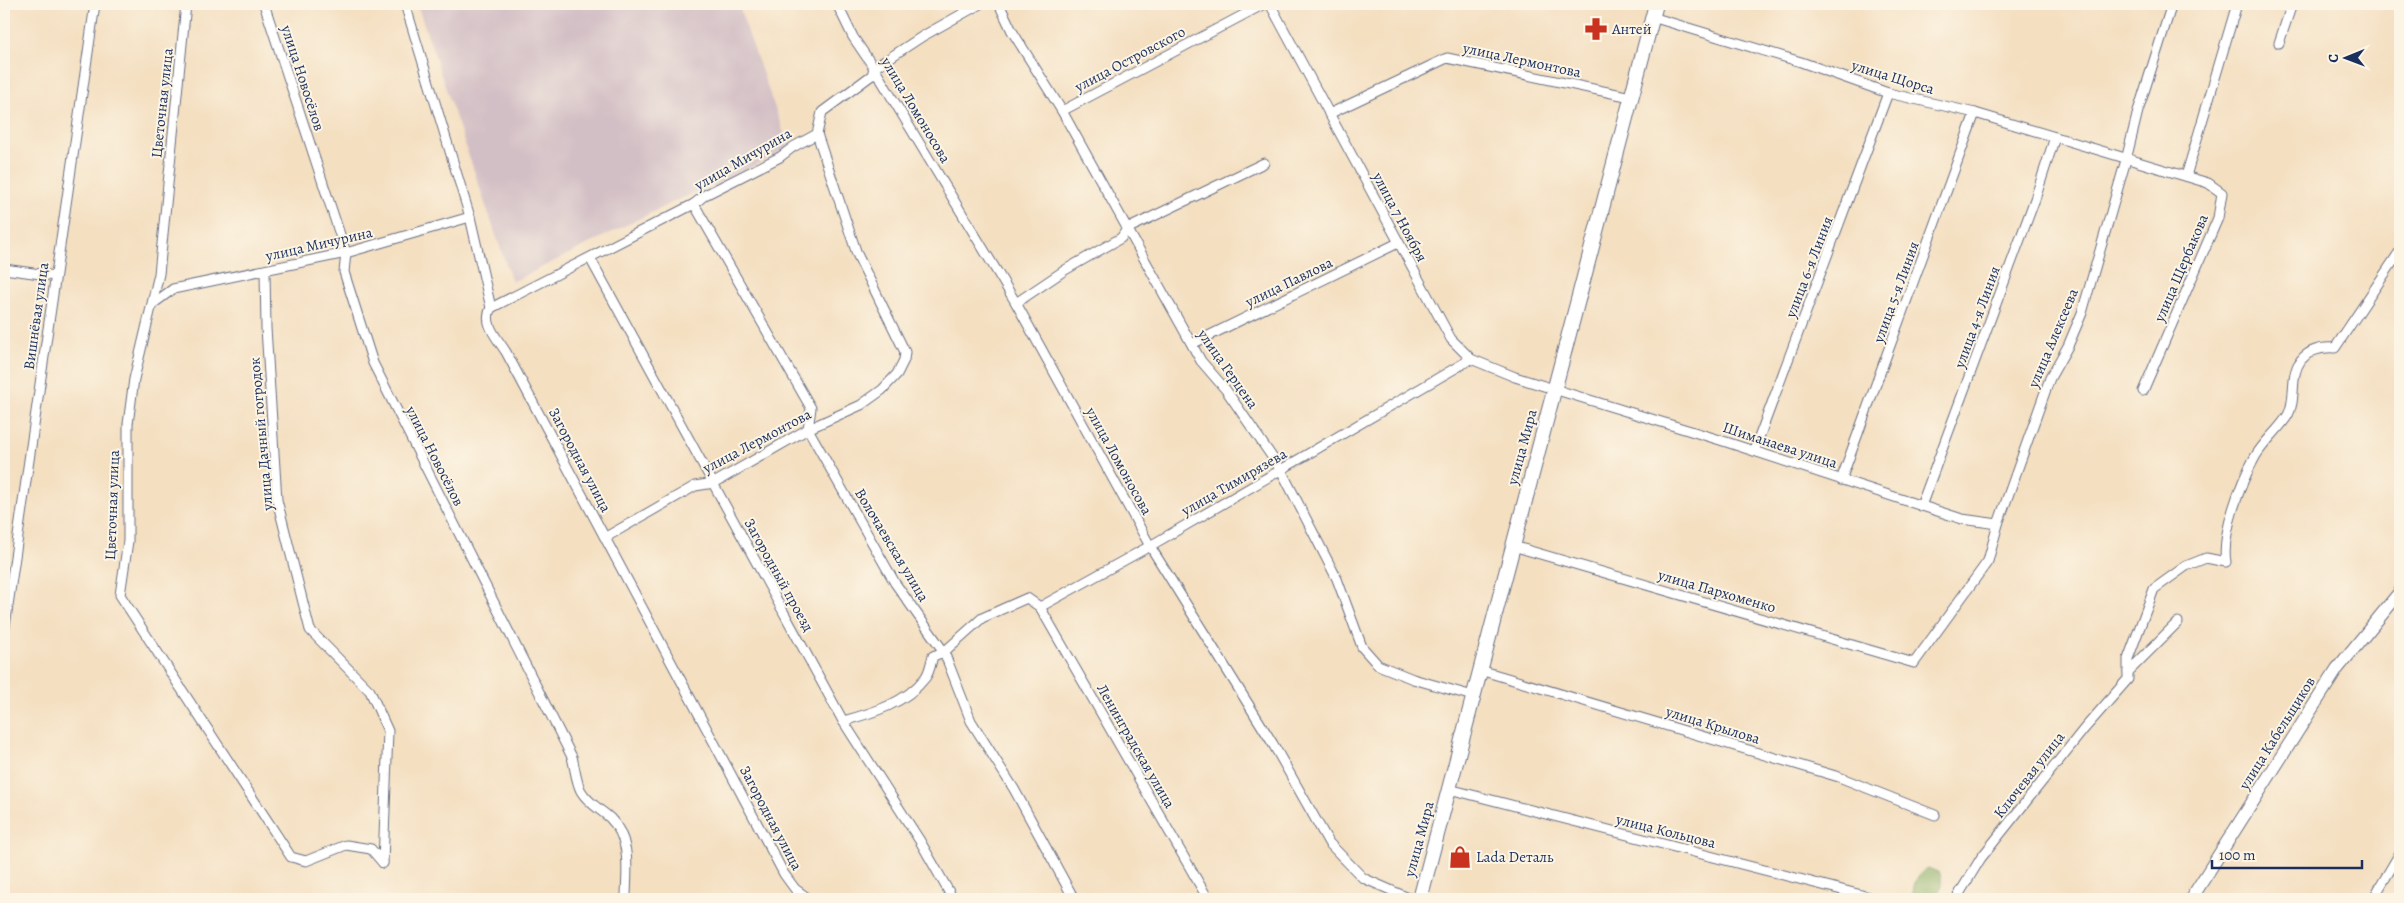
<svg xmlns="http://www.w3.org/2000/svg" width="2404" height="903" font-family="Alegreya,serif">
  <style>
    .industrial { fill: #d2bec5 }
    .forest { fill: #87ab60; stroke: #516d5f }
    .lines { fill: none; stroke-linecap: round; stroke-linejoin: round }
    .street-casing { stroke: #676d81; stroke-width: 11 }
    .secondary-casing { stroke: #676d81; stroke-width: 14 }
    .primary-casing { stroke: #676d81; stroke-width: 16 }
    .street { stroke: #fff; stroke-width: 9 }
    .secondary { stroke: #fff; stroke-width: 12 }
    .primary { stroke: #fff; stroke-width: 14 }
    .labels { text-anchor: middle; stroke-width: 4; stroke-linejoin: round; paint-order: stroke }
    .poi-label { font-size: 15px; fill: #1b2f5e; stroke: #fcf5e5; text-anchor: start }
    .street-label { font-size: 15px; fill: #1b2f5e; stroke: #fcf5e5 }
  </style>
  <rect width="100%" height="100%" fill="#fcf5e5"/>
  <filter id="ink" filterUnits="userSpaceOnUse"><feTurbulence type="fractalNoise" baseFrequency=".02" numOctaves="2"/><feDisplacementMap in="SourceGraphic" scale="10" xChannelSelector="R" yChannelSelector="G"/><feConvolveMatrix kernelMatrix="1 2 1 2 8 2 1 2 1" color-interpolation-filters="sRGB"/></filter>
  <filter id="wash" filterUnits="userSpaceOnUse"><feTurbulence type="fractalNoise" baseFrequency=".0096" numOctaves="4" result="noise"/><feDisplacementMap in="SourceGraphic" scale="20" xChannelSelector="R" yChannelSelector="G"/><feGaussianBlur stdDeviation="1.12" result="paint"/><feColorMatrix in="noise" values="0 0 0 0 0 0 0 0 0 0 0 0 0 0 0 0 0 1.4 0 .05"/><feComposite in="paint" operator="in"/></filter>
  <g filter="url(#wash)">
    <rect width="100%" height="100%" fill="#f4dfc1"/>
    <!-- industrial -->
    <path class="industrial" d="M417 4H738L789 148 718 184 675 201 512 282Z"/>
    <!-- forest -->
    <path class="forest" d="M1928 868 1940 873 1942 885 1938 897 1919 898 1913 896C1913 884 1917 873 1928 868Z"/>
  </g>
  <g filter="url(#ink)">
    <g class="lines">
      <defs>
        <g id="street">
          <path d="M186 4 159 274 134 379 128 424V541L120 595 291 857 306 861 346 845 371 849 383 863"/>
          <path d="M264 4 346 253 344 272 373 363 572 757C575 768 576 782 581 791 588 803 600 809 610 818 631 839 627 868 626 895"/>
          <path d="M405 4 470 217 491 308C482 323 498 339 506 352L784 874 795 889 809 899"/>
          <path d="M837 4 853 37 874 68 1016 303 1150 546 1273 744 1329 843 1363 878 1411 899"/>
          <path d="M999 4 1012 31 1062 111 1201 361 1226 390 1281 470 1337 579 1362 647 1378 665 1413 679 1473 696"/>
          <path d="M1270 4 1451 339 1471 359 1515 377 1720 440 1962 519 1998 524"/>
          <path d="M1652 17 1801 62 1888 93 1975 113 2208 183 2222 193 2218 218 2143 391"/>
          <path d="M2279 43 2292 4"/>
          <path d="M1062 111 1264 4"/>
          <path d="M1329 114 1447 58 1631 97"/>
          <path d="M2186 176 2237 4"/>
          <path d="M694 204 811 408 808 429 895 583 944 652 971 721 1014 789 1074 899"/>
          <path d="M590 258 843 721 920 841 953 899"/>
          <path d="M4 269 55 276"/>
          <path d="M265 271 266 328 277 500 310 630 370 691 388 731 383 863"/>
          <path d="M154 303 173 289 346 253 470 217"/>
          <path d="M1016 303 1065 270 1121 238 1127 229 1264 163"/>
          <path d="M491 308 694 204 705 195 780 157 793 147 817 134 822 112 872 75 874 68 923 36 980 4"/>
          <path d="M1192 344 1398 243"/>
          <path d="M1754 451 1888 93"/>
          <path d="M1841 480 1975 113"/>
          <path d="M1921 506 2035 199 2055 137"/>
          <path d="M606 537 695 486 714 483 808 429 861 405 882 390 897 374 904 360 905 352 857 254 817 134"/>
          <path d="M1513 546 1914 663 1988 561 1998 524 2050 378 2068 346 2082 313 2126 160 2138 111 2172 4"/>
          <path d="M1040 607 1208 899"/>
          <path d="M4 633 95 4"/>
          <path d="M1480 670 1839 777 1935 815"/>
          <path d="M2128 672V659L2154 589 2186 566 2206 558 2226 562C2221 534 2241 482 2255 457 2264 441 2279 430 2288 415 2297 399 2289 376 2301 360 2310 349 2322 347 2335 348L2400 251"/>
          <path d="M843 721C873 713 906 703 925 678 930 672 931 662 933 656L944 652 982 618 1027 598 1040 607 1150 546 1471 359"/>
          <path d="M1449 789 1877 899"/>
          <path d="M1956 899 1981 858 2084 729 2128 679V672L2178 622"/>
          <path d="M2373 899 2400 853"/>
        </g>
        <path id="secondary" d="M2191 899 2337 669 2400 592"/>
        <path id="primary" d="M1420 899 1656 4"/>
      </defs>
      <!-- street casing -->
      <use href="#street" class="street-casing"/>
      <!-- secondary casing -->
      <use href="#secondary" class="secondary-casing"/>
      <!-- primary casing -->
      <use href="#primary" class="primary-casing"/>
      <!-- street -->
      <use href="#street" class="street"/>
      <!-- secondary -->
      <use href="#secondary" class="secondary"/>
      <!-- primary -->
      <use href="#primary" class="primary"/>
    </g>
  </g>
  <!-- icons -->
  <defs>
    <symbol id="pharmacy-bare" viewBox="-9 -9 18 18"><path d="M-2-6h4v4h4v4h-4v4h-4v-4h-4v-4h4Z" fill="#c8321e" stroke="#fcf5e5" stroke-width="2.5" paint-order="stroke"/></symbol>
    <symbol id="shop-bare" viewBox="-9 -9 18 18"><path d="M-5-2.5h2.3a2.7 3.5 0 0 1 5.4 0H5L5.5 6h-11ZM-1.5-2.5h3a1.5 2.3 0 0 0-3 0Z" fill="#c8321e" stroke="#fcf5e5" stroke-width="2.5" paint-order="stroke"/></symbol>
  </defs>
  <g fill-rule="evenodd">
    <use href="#pharmacy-bare" x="1580" y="13" width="32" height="32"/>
    <use href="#shop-bare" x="1444" y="841" width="32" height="32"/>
  </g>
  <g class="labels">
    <!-- poi labels -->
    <g class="poi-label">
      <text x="1612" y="34">Антей</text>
      <text x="1476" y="862">Lada Dеталь</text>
    </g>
    <!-- street labels -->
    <g class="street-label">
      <text transform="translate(1130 59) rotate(-28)" y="5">улица Островского</text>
      <text transform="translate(1522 60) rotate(12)" y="5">улица Лермонтова</text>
      <text transform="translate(1893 77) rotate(17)" y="5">улица Щорса</text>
      <text transform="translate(303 78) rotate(72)" y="5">улица Новосёлов</text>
      <text transform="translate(162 103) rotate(-84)" y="5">Цветочная улица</text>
      <text transform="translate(916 110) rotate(59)" y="5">улица Ломоносова</text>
      <text transform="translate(743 159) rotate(-30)" y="5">улица Мичурина</text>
      <text transform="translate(1400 217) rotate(62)" y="5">улица 7 Ноября</text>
      <text transform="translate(319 244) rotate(-13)" y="5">улица Мичурина</text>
      <text transform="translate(1809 267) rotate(-69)" y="5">улица 6-я Линия</text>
      <text transform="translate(2181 268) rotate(-67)" y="5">улица Щербакова</text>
      <text transform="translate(1289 282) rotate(-26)" y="5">улица Павлова</text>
      <text transform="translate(1896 292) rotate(-70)" y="5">улица 5-я Линия</text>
      <text transform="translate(36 316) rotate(-82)" y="5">Вишнёвая улица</text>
      <text transform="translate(1977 317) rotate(-70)" y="5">улица 4-я Линия</text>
      <text transform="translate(2053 338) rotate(-67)" y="5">улица Алексеева</text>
      <text transform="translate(1228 369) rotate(55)" y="5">улица Герцена</text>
      <text transform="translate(261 434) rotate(-95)" y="5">улица Дачный гогродок</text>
      <text transform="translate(757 441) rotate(-28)" y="5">улица Лермонтова</text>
      <text transform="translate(1780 445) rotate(18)" y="5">Шиманаева улица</text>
      <text transform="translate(1522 447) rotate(-75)" y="5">улица Мира</text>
      <text transform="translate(435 456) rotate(63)" y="5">улица Новосёлов</text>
      <text transform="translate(580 460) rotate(62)" y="5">Загородная улица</text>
      <text transform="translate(1119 461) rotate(61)" y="5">улица Ломоносова</text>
      <text transform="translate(1234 482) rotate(-30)" y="5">улица Тимирязева</text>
      <text transform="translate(112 505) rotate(-88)" y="5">Цветочная улица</text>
      <text transform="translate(892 545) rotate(59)" y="5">Волочаевская улица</text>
      <text transform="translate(779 575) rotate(61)" y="5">Загородный проезд</text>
      <text transform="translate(1717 591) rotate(16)" y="5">улица Пархоменко</text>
      <text transform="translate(1713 725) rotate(17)" y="5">улица Крылова</text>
      <text transform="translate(2277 733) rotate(-58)" y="5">улица Кабельщиков</text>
      <text transform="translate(1136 746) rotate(60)" y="5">Ленинградская улица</text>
      <text transform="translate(2029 775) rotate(-52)" y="5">Ключевая улица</text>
      <text transform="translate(771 818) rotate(62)" y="5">Загородная улица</text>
      <text transform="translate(1666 831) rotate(14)" y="5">улица Кольцова</text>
      <text transform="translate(1419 839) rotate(-75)" y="5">улица Мира</text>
    </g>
  </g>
  <!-- margin -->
  <rect width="2404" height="903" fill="none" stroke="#fcf5e5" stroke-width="20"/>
  <!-- north arrow -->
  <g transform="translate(2346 58) rotate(269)" stroke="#fcf5e5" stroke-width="4" paint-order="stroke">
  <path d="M0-4L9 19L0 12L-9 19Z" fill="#1b2f5e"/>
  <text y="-8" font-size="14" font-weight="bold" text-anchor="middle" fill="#1b2f5e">С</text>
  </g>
  <!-- scale -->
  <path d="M2212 860v8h150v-8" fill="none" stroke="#1b2f5e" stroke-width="2.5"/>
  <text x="2219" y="860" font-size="15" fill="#1b2f5e" stroke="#fcf5e5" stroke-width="4" paint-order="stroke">100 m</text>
</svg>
